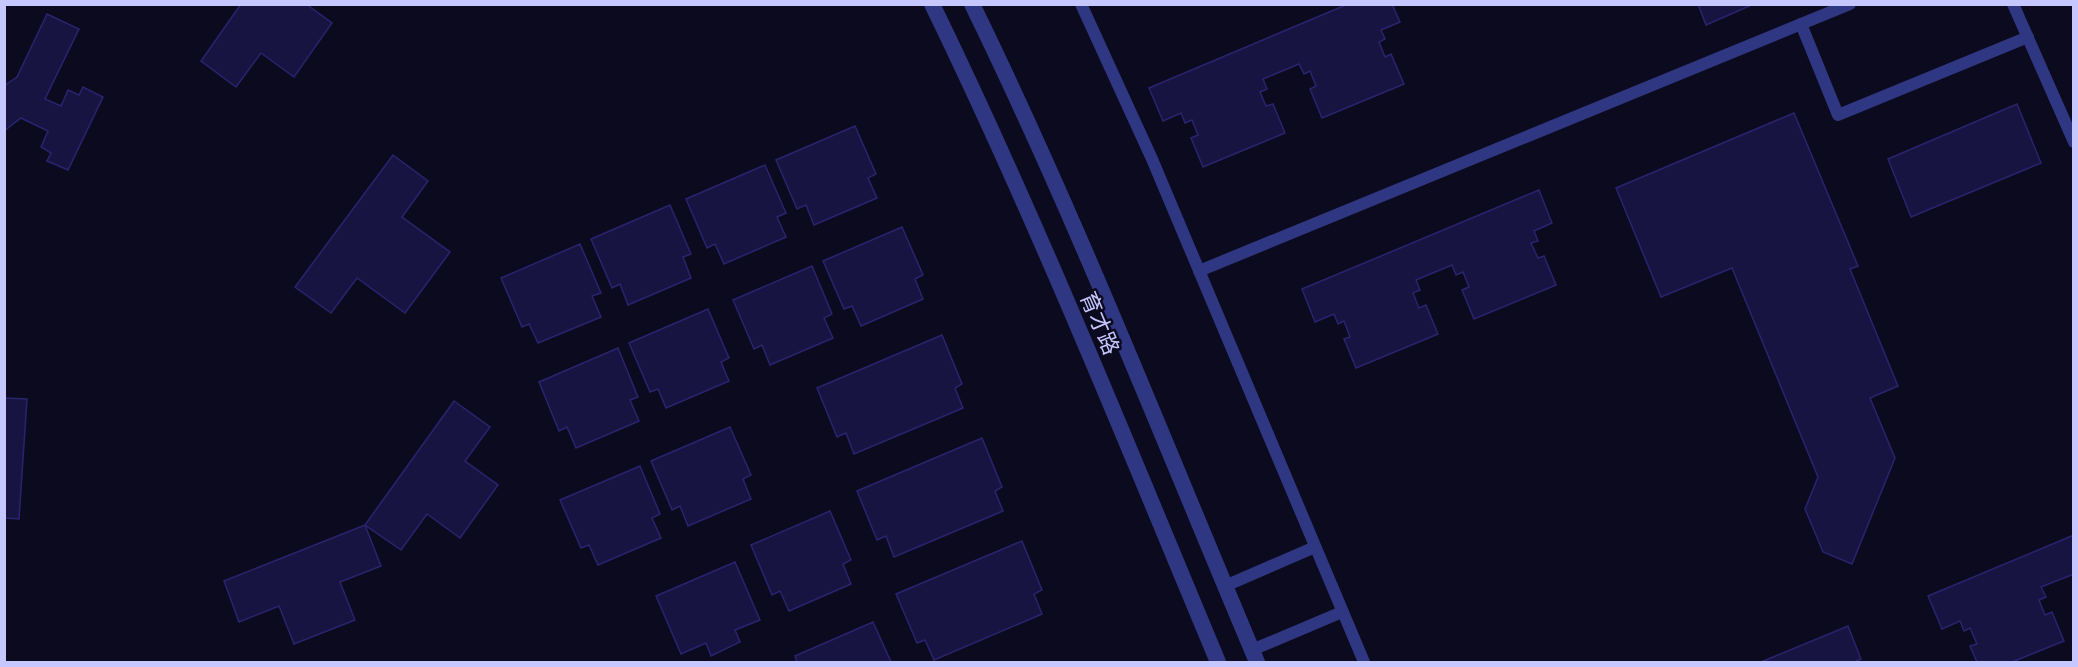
<svg xmlns="http://www.w3.org/2000/svg" width="2078" height="667" font-family="Mulish,'Noto Sans SC',sans-serif">
  <style>
    .building { fill: #181441; stroke: #2a246f; stroke-width: 1.5 }
    .lines { fill: none; stroke-linecap: round; stroke-linejoin: round }
    .service { stroke: #303782; stroke-width: 12 }
    .tertiary { stroke: #303782; stroke-width: 16 }
    .labels { text-anchor: middle; stroke-width: 5; stroke-linejoin: round; paint-order: stroke }
    .street-label { font-size: 22px; fill: #c7c7ff; stroke: #0b0a1e }
  </style>
  <rect width="100%" height="100%" fill="#0b0a1e"/>
  <!-- building -->
  <g class="building">
    <path d="M241 4H306L332 23 294 77 261 53 236 87 201 61Z"/>
    <path d="M1348 4H1392L1400 22 1381 30 1385 39 1379 42 1385 57 1391 54 1404 84 1322 118 1310 89 1316 86 1310 71 1304 74 1299 64 1263 79 1267 89 1260 92 1266 106 1273 104 1285 133 1203 167 1191 138 1198 135 1192 120 1185 123 1181 113 1163 121 1149 88Z"/>
    <path d="M1698 4H1754L1706 25Z"/>
    <path d="M47 14 79 29 45 99 61 106 68 90 79 95 83 87 103 97 68 170 47 161 51 153 41 147 48 131 21 118 4 131V86L17 77Z"/>
    <path d="M2017 104 2041 163 1911 217 1888 159Z"/>
    <path d="M1794 113 1858 266 1850 269 1898 386 1870 398 1895 458 1852 564 1823 552 1805 509 1818 477 1732 268 1661 297 1616 188Z"/>
    <path d="M855 126 876 174 868 178 877 198 814 225 806 205 797 209 776 160Z"/>
    <path d="M393 155 428 181 402 217 450 252 405 313 357 278 331 313 295 287Z"/>
    <path d="M765 165 786 213 777 217 786 237 724 264 715 244 707 248 686 199Z"/>
    <path d="M1539 190 1552 223 1534 231 1538 241 1531 243 1538 258 1544 256 1556 285 1474 319 1462 290 1469 287 1463 272 1456 275 1452 265 1416 280 1420 290 1413 293 1419 308 1426 305 1438 334 1356 368 1344 339 1350 337 1344 321 1338 324 1334 314 1315 322 1302 289Z"/>
    <path d="M670 205 691 254 683 257 691 278 628 305 620 284 612 288 591 239Z"/>
    <path d="M902 227 923 275 915 279 923 299 861 326 852 306 844 309 823 261Z"/>
    <path d="M580 244 601 293 592 296 601 317 538 343 529 324 522 327 501 278Z"/>
    <path d="M812 266 832 314 824 318 833 338 770 365 762 345 754 349 733 300Z"/>
    <path d="M708 309 729 358 721 362 729 381 666 408 658 389 650 392 629 343Z"/>
    <path d="M942 335 962 384 955 388 963 408 854 454 846 433 837 437 817 388Z"/>
    <path d="M618 348 638 397 630 400 639 421 576 448 567 427 559 431 539 382Z"/>
    <path d="M4 398 27 399 19 519 4 518Z"/>
    <path d="M454 401 490 427 465 461 498 485 460 538 427 514 401 550 365 525Z"/>
    <path d="M730 427 751 475 743 479 751 499 688 526 680 506 672 510 651 461Z"/>
    <path d="M982 438 1002 487 995 491 1003 511 894 557 886 536 877 540 857 491Z"/>
    <path d="M640 466 660 514 652 518 661 538 598 565 589 545 581 548 560 500Z"/>
    <path d="M830 511 851 560 843 564 851 584 789 611 780 591 772 595 751 545Z"/>
    <path d="M365 525 381 566 340 582 355 620 294 644 279 606 239 622 224 581Z"/>
    <path d="M2074 535V574L2041 587 2046 597 2039 600 2045 615 2052 612 2064 641 2012 662H1977L1970 646 1977 644 1970 628 1964 631 1960 621 1942 629 1928 596Z"/>
    <path d="M1022 541 1042 590 1034 594 1042 614 934 660 925 640 917 643 896 594Z"/>
    <path d="M735 562 760 620 735 630 740 642 711 656 706 643 681 654 656 596Z"/>
    <path d="M873 622 891 662H797L795 656Z"/>
    <path d="M1848 626 1861 659 1854 662H1761Z"/>
  </g>
  <g class="lines">
    <!-- service -->
    <g class="service">
      <path d="M1081 4 1152 159 1364 662"/>
      <path d="M2013 4 2074 142"/>
      <path d="M1801 24 1838 115 2028 37"/>
      <path d="M1199 271 1850 4"/>
      <path d="M1225 586 1315 547"/>
      <path d="M1252 650 1342 612"/>
    </g>
    <!-- tertiary -->
    <g class="tertiary">
      <path d="M932 4C1037 220 1126 442 1218 662"/>
      <path d="M972 4C1077 219 1164 442 1257 662"/>
    </g>
  </g>
  <g class="labels">
    <!-- street labels -->
    <g class="street-label">
      <text transform="translate(1100 323) rotate(67)" y="8">育才路</text>
    </g>
  </g>
  <!-- border -->
  <rect width="2078" height="667" fill="none" stroke="#c7c7ff" stroke-width="12"/>
</svg>
